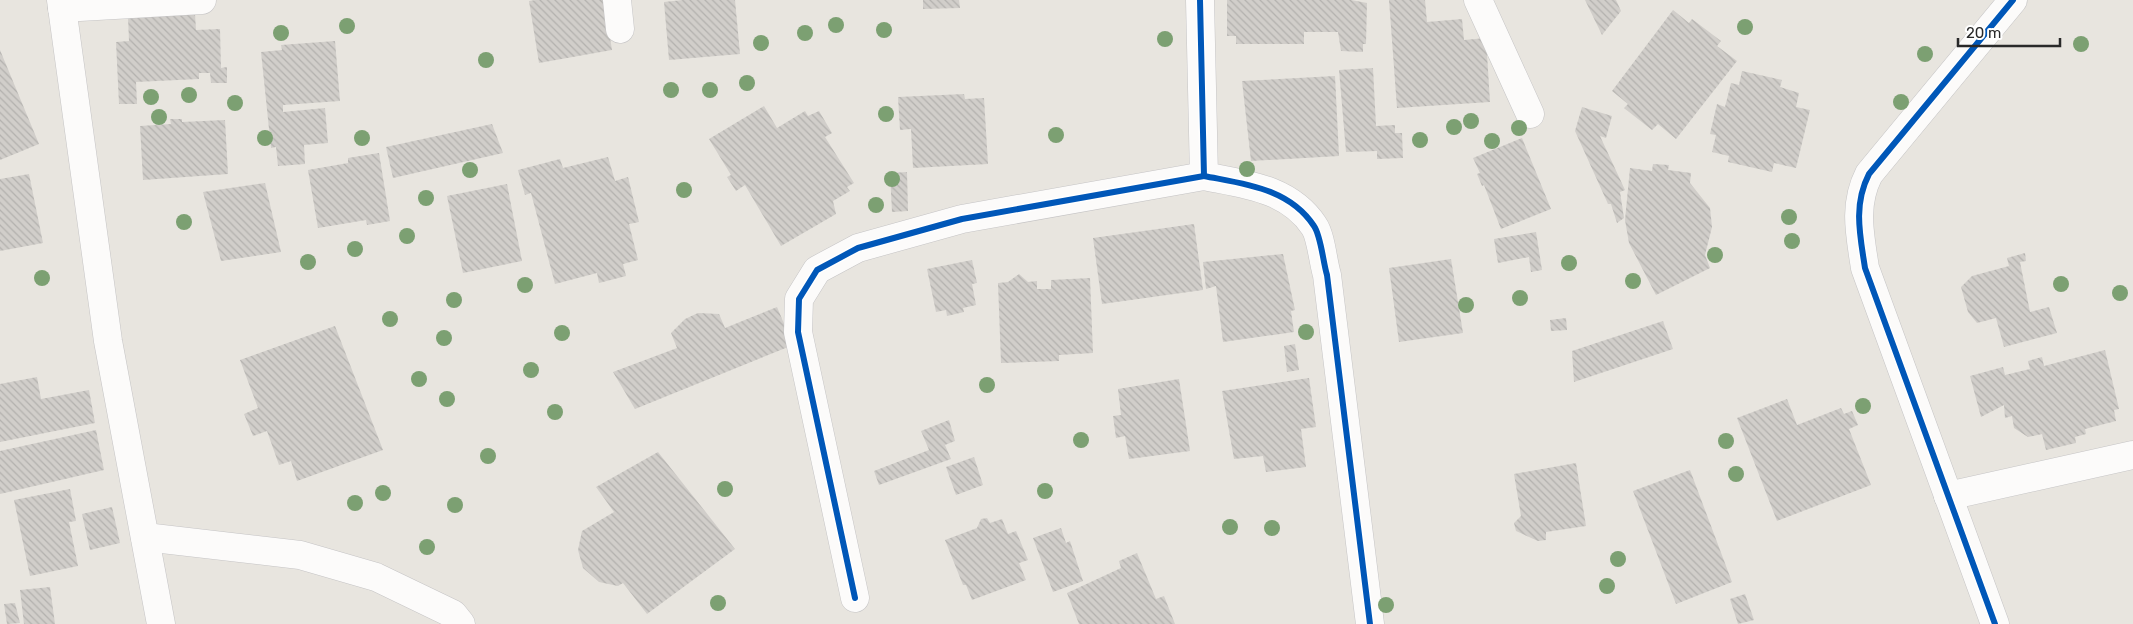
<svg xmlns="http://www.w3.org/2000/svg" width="2133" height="624" font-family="Rubik,sans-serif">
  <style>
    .building { fill: url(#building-back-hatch) }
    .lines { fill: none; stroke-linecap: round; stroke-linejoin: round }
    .minor-casing { stroke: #c5c4c5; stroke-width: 29 }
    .minor { stroke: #fcfbfa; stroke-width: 28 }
    .cycleway-casing { stroke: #fff; stroke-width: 9 }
    .cycleway { stroke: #0057b8; stroke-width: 6 }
    .tree { fill: #7ca072 }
  </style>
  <defs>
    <pattern id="building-back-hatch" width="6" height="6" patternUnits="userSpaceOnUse" patternTransform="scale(1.25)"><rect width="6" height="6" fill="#d1ceca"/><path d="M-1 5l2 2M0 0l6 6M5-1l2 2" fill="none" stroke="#b3b1ae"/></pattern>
  </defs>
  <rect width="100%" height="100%" fill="#e8e5df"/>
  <!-- building -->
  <g class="building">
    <path d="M536 0H604L612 50 539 63 529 1Z"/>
    <path d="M683 0H735L740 54 669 60 664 2Z"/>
    <path d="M923 0H959L960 8 923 9Z"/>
    <path d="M1227 0H1351L1367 3 1366 44H1363V52L1341 51 1338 32H1304V44H1236V36H1227Z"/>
    <path d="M1389 0H1425L1427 22 1462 19 1464 40 1486 38 1490 102 1397 108Z"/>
    <path d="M1585 0H1616L1621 11 1602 35Z"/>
    <path d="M1673 10 1689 23 1692 19 1721 41 1717 46 1737 61 1676 139 1658 124 1652 130 1624 108 1628 104 1612 91Z"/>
    <path d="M195 14 196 30 220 29 221 68 227 67V83H211L210 73H199V79L136 82 137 104H119L116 42 129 41 128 17Z"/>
    <path d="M335 41 340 101 283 105V112L325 108 328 143 304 145 305 164 278 166 276 147 271 148 261 52 282 50 281 45Z"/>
    <path d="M0 50 39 144 0 160Z"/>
    <path d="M1373 68 1376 126 1395 125V133H1402L1403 158 1377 159V151L1346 152 1339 70Z"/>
    <path d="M1742 71 1782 80 1780 87 1799 93 1796 107 1810 110 1796 168 1774 163 1772 172 1728 162 1729 156 1712 152 1716 135 1710 134 1717 104 1725 107 1731 83 1739 85Z"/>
    <path d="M1335 76 1339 156 1251 161 1242 81Z"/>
    <path d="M964 94 965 99 984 98 988 164 913 168 911 129 900 130 898 97Z"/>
    <path d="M764 106 777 128 805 111 808 116 819 111 832 133 825 137 854 183 847 187 850 191 833 201 836 214 781 246 745 185 736 191 727 177 731 175 709 139Z"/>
    <path d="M1582 107 1612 116 1606 138 1600 136 1625 190 1620 192 1624 218 1617 223 1611 204H1608L1575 131Z"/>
    <path d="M170 119H182V122L225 120 228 174 143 180 140 126 171 124Z"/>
    <path d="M492 124 503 153 393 178 386 147Z"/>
    <path d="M1522 138 1551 209 1501 229 1484 185 1482 186 1477 174 1480 173 1473 158Z"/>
    <path d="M379 153 390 221 367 225 366 220 318 228 308 170 348 163V158Z"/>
    <path d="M608 157 615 181 628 177 639 222 629 224 638 260 623 264 626 276 599 283 597 273 555 284 531 193 525 195 518 170 560 159 563 168Z"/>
    <path d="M1653 164 1669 165 1668 170 1691 173 1690 183 1710 208 1712 227 1705 255 1710 268 1656 295 1629 243 1625 220 1630 168 1652 171Z"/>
    <path d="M907 172 908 211 892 212 890 173Z"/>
    <path d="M29 174 43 243 0 251V179Z"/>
    <path d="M265 183 281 252 221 261 203 192Z"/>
    <path d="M507 184 522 261 463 273 447 196Z"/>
    <path d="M1194 224 1203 290 1102 304 1093 238Z"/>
    <path d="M1536 232 1542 270 1531 272 1529 257 1498 263 1494 239Z"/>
    <path d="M2025 253 2026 261 2020 262 2030 312 2049 307 2057 333 2004 347 1996 318 1977 323 1968 312 1961 287 1972 276 2009 266 2007 258Z"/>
    <path d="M1283 254 1295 310 1291 311 1294 332 1223 342 1216 286 1206 289 1203 262Z"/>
    <path d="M1451 259 1463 333 1399 342 1389 268Z"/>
    <path d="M972 260 977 283 972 284 976 305 963 308 964 312 947 316 946 310 936 312 927 269Z"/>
    <path d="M1019 274 1028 282 1037 281V289H1051V280L1090 278 1093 353 1059 355V361L1001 363 998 283 1008 282Z"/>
    <path d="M777 307 793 345 635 409 613 372 677 348 671 333 685 319 698 313 719 314 725 328Z"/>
    <path d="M1566 318 1567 330 1551 331 1550 320Z"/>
    <path d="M1663 321 1673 349 1574 382 1572 351Z"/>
    <path d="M335 326 383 450 297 481 291 461 279 465 267 431 253 436 244 414 258 408 240 360Z"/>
    <path d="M1295 344 1299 370 1287 372 1284 346Z"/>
    <path d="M2105 350 2119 409 2114 410 2116 421 2085 429 2086 434 2075 437 2076 443 2046 450 2042 434 2028 437 2014 428 2012 416 2005 418 2004 405 1981 417 1970 376 2003 367 2005 375 2030 369 2028 361 2042 357 2044 366Z"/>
    <path d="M37 377 41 399 89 390 95 423 0 442V384Z"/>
    <path d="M1309 378 1316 427 1301 429 1306 467 1266 472 1263 456 1234 459 1222 391Z"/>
    <path d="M1179 379 1190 451 1129 459 1125 436 1116 438 1113 416 1121 415 1118 389Z"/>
    <path d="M1787 399 1797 425 1841 408 1844 414 1852 411 1858 425 1849 429 1871 485 1777 521 1737 418Z"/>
    <path d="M949 420 955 441 945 445 951 459 879 485 874 471 929 450 921 431Z"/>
    <path d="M96 430 104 470 0 494V451Z"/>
    <path d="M658 452 735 549 647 614 623 583 618 586 599 582 583 568 578 550 582 531 614 512 596 487Z"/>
    <path d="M974 457 983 485 956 495 946 467Z"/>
    <path d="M1576 463 1586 526 1546 532V540L1538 541 1516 531 1514 523 1521 516 1514 474Z"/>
    <path d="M1690 470 1732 582 1676 604 1633 491Z"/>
    <path d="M70 489 76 521 69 522 78 566 30 576 14 500Z"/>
    <path d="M112 507 120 543 90 550 82 514Z"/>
    <path d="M987 518 990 523 1002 519 1008 534 1016 531 1028 560 1019 563 1026 580 972 600 966 585H963L945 540 977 528 981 519Z"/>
    <path d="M1061 528 1066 543 1070 541 1083 581 1053 592 1033 538Z"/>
    <path d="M1137 553 1156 599 1164 596 1175 624H1079L1067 593 1121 568 1119 561Z"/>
    <path d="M50 587 55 624H24L20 590Z"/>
    <path d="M1745 594 1754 620 1738 624 1730 599Z"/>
    <path d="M15 603 20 623 7 624 4 604Z"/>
  </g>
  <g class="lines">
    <defs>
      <g id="minor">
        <path d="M61 0 108 341 161 624"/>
        <path d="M617 0 620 29"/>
        <path d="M1200 0 1204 176C1244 184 1289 188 1314 226 1321 236 1323 262 1327 275L1370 624"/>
        <path d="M1478 0 1530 114"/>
        <path d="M62 8 202 0"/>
        <path d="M1948 496 2133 455"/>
        <path d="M145 537 300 555 376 577 453 614 461 624"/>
        <path d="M855 598 798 332 799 299 817 270 858 248 962 219 1204 176"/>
        <path d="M1995 624 1865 268C1860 235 1853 205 1869 174L2013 0"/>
      </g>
    </defs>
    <!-- minor casing -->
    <use href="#minor" class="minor-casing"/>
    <!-- minor -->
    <use href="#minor" class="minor"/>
    <defs>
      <g id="cycleway">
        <path d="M1200 0 1204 176C1244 184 1289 188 1314 226 1321 236 1323 262 1327 275L1370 624"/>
        <path d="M855 598 798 332 799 299 817 270 858 248 962 219 1204 176"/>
        <path d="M1995 624 1865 268C1860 235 1853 205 1869 174L2013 0"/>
      </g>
    </defs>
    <!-- cycleway casing -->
    <use href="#cycleway" class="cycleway-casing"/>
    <!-- cycleway -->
    <use href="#cycleway" class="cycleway"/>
  </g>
  <!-- trees -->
  <g class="tree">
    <circle cx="836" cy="25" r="8"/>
    <circle cx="347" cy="26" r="8"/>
    <circle cx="1745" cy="27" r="8"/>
    <circle cx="884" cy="30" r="8"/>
    <circle cx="281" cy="33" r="8"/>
    <circle cx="805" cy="33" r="8"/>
    <circle cx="1165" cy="39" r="8"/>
    <circle cx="761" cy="43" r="8"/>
    <circle cx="2081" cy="44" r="8"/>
    <circle cx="1925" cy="54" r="8"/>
    <circle cx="486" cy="60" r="8"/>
    <circle cx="747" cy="83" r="8"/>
    <circle cx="671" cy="90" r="8"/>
    <circle cx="710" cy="90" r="8"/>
    <circle cx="189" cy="95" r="8"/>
    <circle cx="151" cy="97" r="8"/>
    <circle cx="1901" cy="102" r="8"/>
    <circle cx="235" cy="103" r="8"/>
    <circle cx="886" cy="114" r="8"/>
    <circle cx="159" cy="117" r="8"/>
    <circle cx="1471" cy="121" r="8"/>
    <circle cx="1454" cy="127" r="8"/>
    <circle cx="1519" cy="128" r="8"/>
    <circle cx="1056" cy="135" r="8"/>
    <circle cx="265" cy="138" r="8"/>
    <circle cx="362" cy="138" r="8"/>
    <circle cx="1420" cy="140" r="8"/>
    <circle cx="1492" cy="141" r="8"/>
    <circle cx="1247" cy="169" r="8"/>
    <circle cx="470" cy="170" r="8"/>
    <circle cx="892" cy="179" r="8"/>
    <circle cx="684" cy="190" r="8"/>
    <circle cx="426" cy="198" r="8"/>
    <circle cx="876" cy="205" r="8"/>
    <circle cx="1789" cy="217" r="8"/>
    <circle cx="184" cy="222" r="8"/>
    <circle cx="407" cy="236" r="8"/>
    <circle cx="1792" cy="241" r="8"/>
    <circle cx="355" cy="249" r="8"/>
    <circle cx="1715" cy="255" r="8"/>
    <circle cx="308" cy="262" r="8"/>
    <circle cx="1569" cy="263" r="8"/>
    <circle cx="42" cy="278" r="8"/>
    <circle cx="1633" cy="281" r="8"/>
    <circle cx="2061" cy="284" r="8"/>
    <circle cx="525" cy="285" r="8"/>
    <circle cx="2120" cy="293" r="8"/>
    <circle cx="1520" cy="298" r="8"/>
    <circle cx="454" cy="300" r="8"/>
    <circle cx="1466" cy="305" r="8"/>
    <circle cx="390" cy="319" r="8"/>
    <circle cx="1306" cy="332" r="8"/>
    <circle cx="562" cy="333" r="8"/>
    <circle cx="444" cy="338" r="8"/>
    <circle cx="531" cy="370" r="8"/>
    <circle cx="419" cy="379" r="8"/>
    <circle cx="987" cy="385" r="8"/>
    <circle cx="447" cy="399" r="8"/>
    <circle cx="1863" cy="406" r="8"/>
    <circle cx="555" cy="412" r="8"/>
    <circle cx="1081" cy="440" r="8"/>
    <circle cx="1726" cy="441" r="8"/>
    <circle cx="488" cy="456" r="8"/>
    <circle cx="1736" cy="474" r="8"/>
    <circle cx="725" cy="489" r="8"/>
    <circle cx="1045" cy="491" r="8"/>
    <circle cx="383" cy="493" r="8"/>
    <circle cx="355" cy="503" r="8"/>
    <circle cx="455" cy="505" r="8"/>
    <circle cx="1230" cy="527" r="8"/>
    <circle cx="1272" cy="528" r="8"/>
    <circle cx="427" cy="547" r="8"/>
    <circle cx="1618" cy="559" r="8"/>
    <circle cx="1607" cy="586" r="8"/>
    <circle cx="718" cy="603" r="8"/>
    <circle cx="1386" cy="605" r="8"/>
  </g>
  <!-- scale -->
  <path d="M1958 38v8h102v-8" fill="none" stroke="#292929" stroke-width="2.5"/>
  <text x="1966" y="38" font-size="15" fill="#292929" stroke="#ffffff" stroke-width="4" paint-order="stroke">20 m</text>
</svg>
